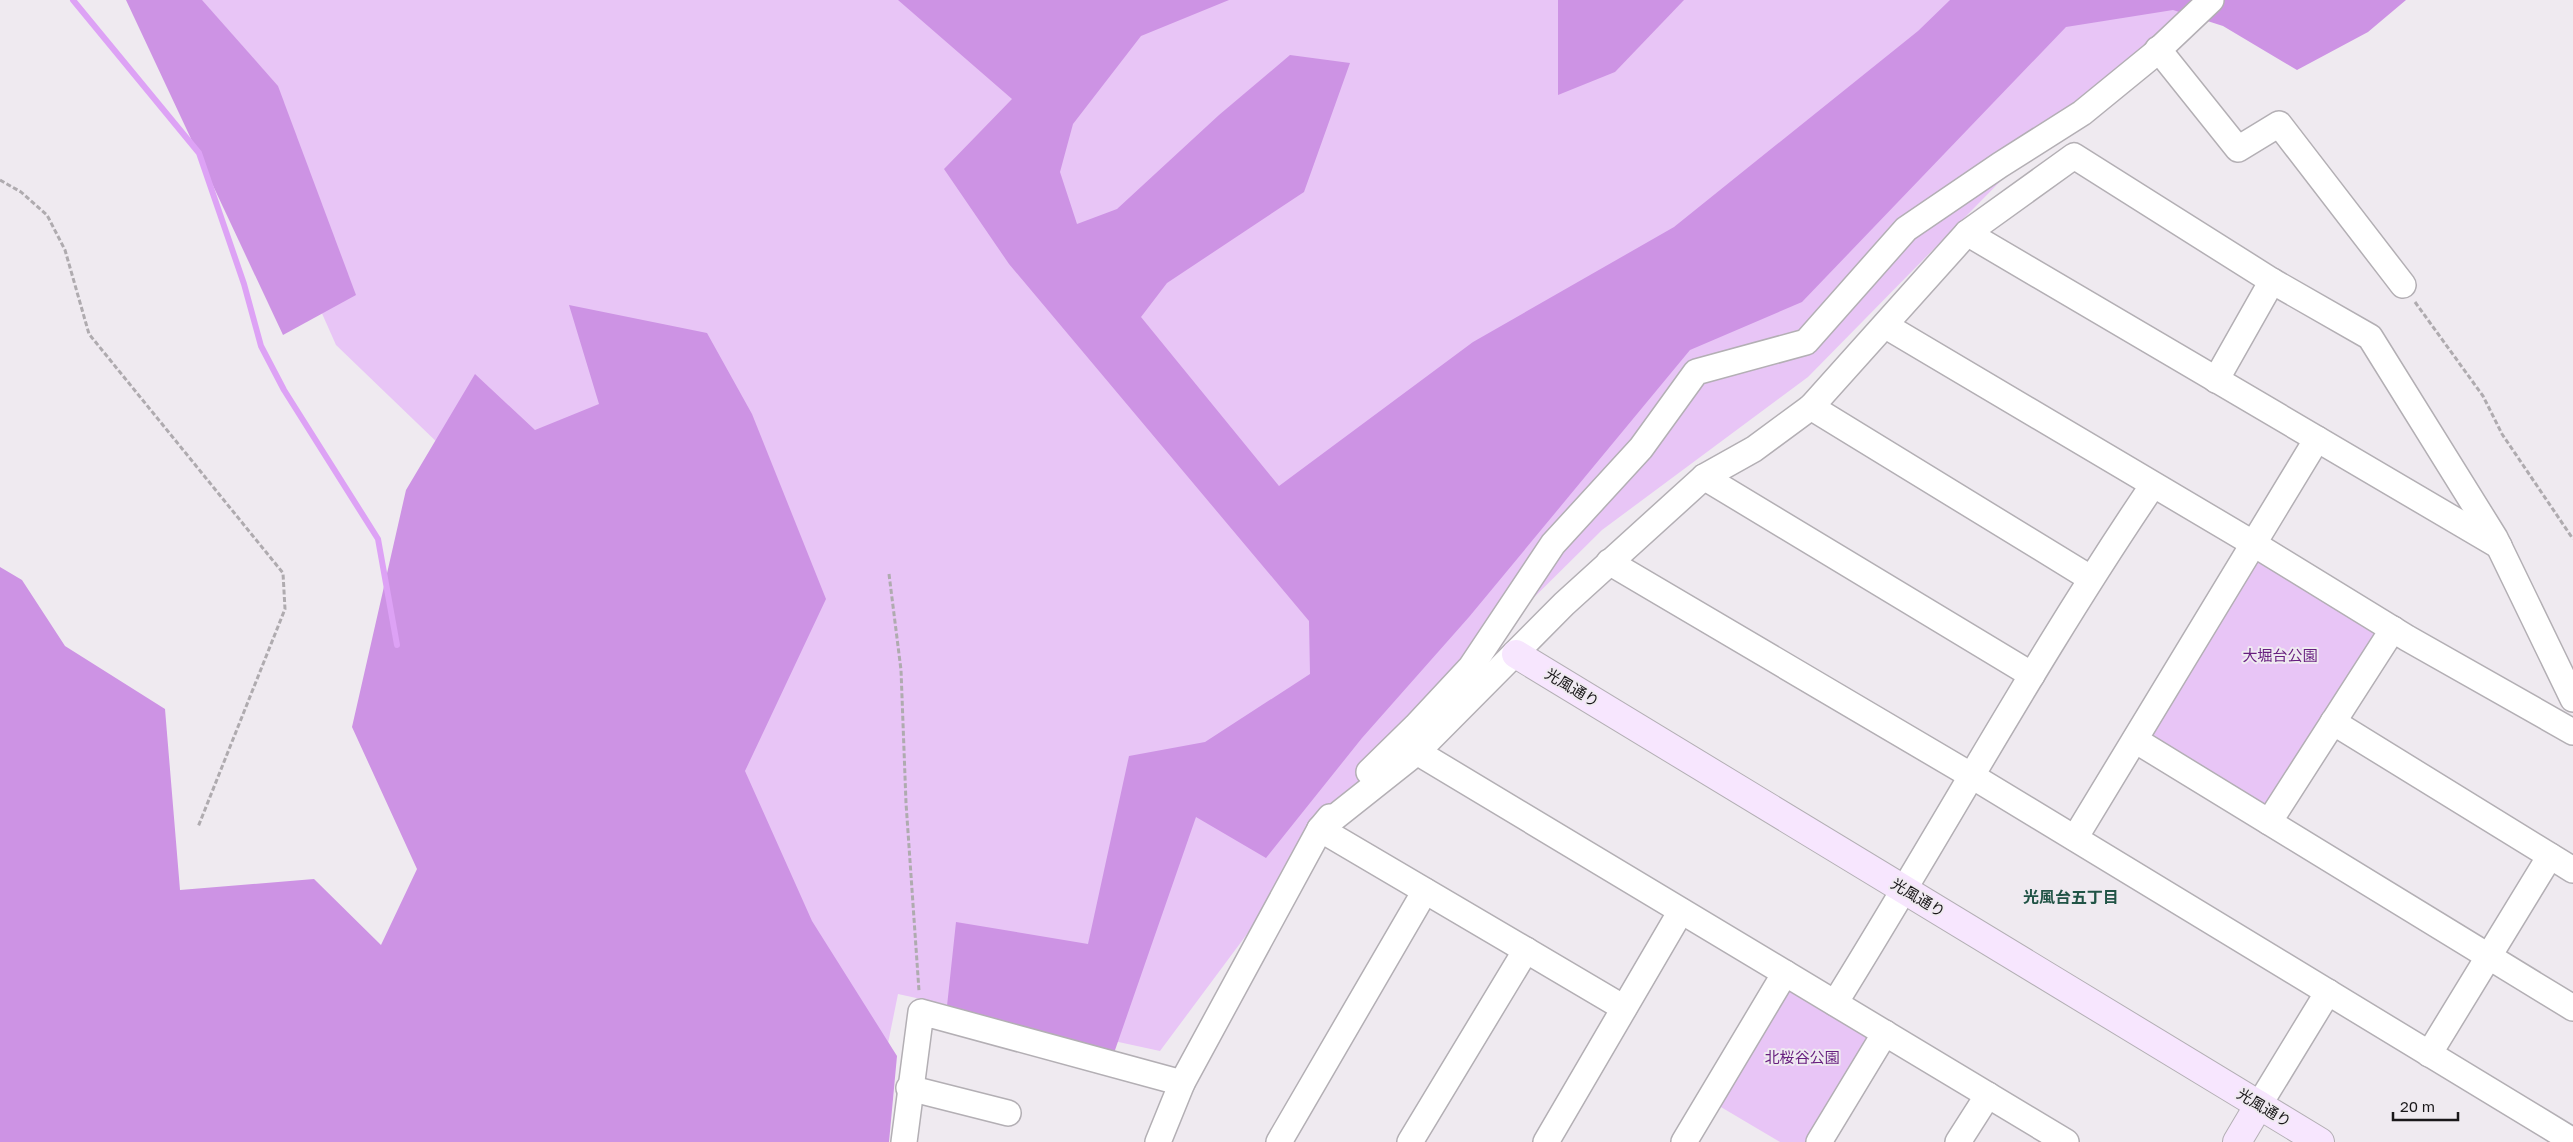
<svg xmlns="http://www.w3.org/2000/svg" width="2573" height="1142" font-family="'Golos Text','Noto Sans JP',sans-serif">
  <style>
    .green { fill: #e8c5f6 }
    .forest { fill: #cd93e4 }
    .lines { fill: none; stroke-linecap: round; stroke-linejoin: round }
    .stream { stroke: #dda2f5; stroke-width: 6 }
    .street-casing { stroke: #b3afb4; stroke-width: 28 }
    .secondary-casing { stroke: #b3afb4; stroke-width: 30 }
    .path { stroke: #afabaf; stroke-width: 3; stroke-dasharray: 5 2.5; stroke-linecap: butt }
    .street { stroke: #fff; stroke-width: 25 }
    .secondary { stroke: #f7e6fe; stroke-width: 28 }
    .labels { text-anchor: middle; stroke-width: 4; stroke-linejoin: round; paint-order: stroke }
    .park-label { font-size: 15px; fill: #671f7f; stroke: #efeaf0 }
    .street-label { font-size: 15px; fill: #1a181a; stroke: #efeaf0 }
    .neighbourhood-label { font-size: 16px; font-weight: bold; fill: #215446; stroke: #efeaf0 }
  </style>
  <rect width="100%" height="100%" fill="#efeaf0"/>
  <!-- green -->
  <g class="green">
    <path d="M183 0H2205L2086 94 1808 377 1602 530 1396 734 1160 1051 898 994 868 1142 470 474 336 345Z"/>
    <path d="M2254 544 2393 629 2269 822 2135 740Z"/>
    <path d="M1785 973 1885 1033 1819 1142H1780L1709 1100Z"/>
  </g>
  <!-- forest -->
  <g class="forest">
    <path d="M126 0H202L278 86 356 295 283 335Z"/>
    <path d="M898 0H1229L1141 36 1073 124 1060 172 1077 224 1117 209 1219 115 1290 55 1350 63 1304 192 1167 283 1141 317 1279 486 1473 342 1674 227 1918 31 1950 0H2406L2368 32 2297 70 2223 26 2173 10 2066 27 1802 302 1690 350 1469 617 1362 738 1266 858 1196 817 1114 1053 947 1006 956 922 1088 944 1129 756 1205 742 1310 674 1309 621 1009 264 944 169 1012 99Z"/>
    <path d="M1558 0H1684L1615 72 1558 95Z"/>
    <path d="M569 305 707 333 752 414 826 599 745 771 812 921 897 1056 889 1142H0V567L22 580 65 646 165 709 180 890 314 879 381 945 417 869 352 727 406 490 475 374 535 430 599 404Z"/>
  </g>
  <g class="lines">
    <!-- stream -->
    <path class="stream" d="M73 0 199 153 244 284 261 346 284 390 378 539 397 645"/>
    <defs>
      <g id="street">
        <path d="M2158 49 2238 149 2279 124 2403 285"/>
        <path d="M1967 233 2499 546"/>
        <path d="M1886 326 2254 544 2407 638 2573 732"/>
        <path d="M2216 380 2272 281"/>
        <path d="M1811 407 2090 578"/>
        <path d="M1704 477 2032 675"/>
        <path d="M1609 562 1972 776 2573 1141"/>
        <path d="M2333 722 2573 870"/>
        <path d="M2135 740 2573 1008"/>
        <path d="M1417 752 2066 1142"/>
        <path d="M1369 772 1416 726 1471 667 1553 544 1641 448 1696 372 1806 342 1906 229 2000 165 2082 113 2153 55 2211 0"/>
        <path d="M2269 822 2393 629"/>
        <path d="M1320 829 1417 752 1564 604 1704 477 1754 449 1811 407 1967 233 2074 156 2272 281 2370 337 2495 538 2573 699"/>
        <path d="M1320 829 1624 1008"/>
        <path d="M2075 838 2317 439"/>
        <path d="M1835 1003C1942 831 2039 653 2153 485"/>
        <path d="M2429 1054 2550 856"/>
        <path d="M909 1088 1008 1113"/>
        <path d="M2259 1105 2328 992"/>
        <path d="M904 1142 921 1012 1182 1083"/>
        <path d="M1158 1142 1182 1083 1320 829 1330 817"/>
        <path d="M1279 1142 1425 891"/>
        <path d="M1410 1142 1526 950"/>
        <path d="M1546 1142 1681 911"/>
        <path d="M1684 1142 1785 973"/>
        <path d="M1819 1142 1885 1033"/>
        <path d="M1958 1142 1988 1095"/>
      </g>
      <g id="secondary">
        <path d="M1516 654 2320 1142"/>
        <path d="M2237 1142 2259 1105"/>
      </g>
    </defs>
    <!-- street casing -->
    <use href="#street" class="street-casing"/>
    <!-- secondary casing -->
    <use href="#secondary" class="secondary-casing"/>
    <!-- path -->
    <g class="path">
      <path d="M0 180 21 192 47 215 65 250 89 334 283 573 285 609 198 827"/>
      <path d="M2415 302 2483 396 2502 434 2573 539"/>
      <path d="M889 574 901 670 906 803 919 991"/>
    </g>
    <!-- street -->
    <use href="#street" class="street"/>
    <!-- secondary -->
    <use href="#secondary" class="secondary"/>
  </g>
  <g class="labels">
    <!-- park labels -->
    <g class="park-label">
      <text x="2280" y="661">大堀台公園</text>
      <text x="1802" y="1063">北桜谷公園</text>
    </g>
    <!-- street labels -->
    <g class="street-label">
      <text transform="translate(1572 688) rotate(31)" y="5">光風通り</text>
      <text transform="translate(1918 898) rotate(31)" y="5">光風通り</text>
      <text transform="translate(2264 1108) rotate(31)" y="5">光風通り</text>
    </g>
    <!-- neighbourhood labels -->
    <g class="neighbourhood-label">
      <text x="2071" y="903">光風台五丁目</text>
    </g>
  </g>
  <!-- scale -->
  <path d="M2393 1112v8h65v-8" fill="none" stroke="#1a181a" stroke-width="2.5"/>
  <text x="2400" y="1112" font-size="15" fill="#1a181a" stroke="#efeaf0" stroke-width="4" paint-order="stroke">20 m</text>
</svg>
